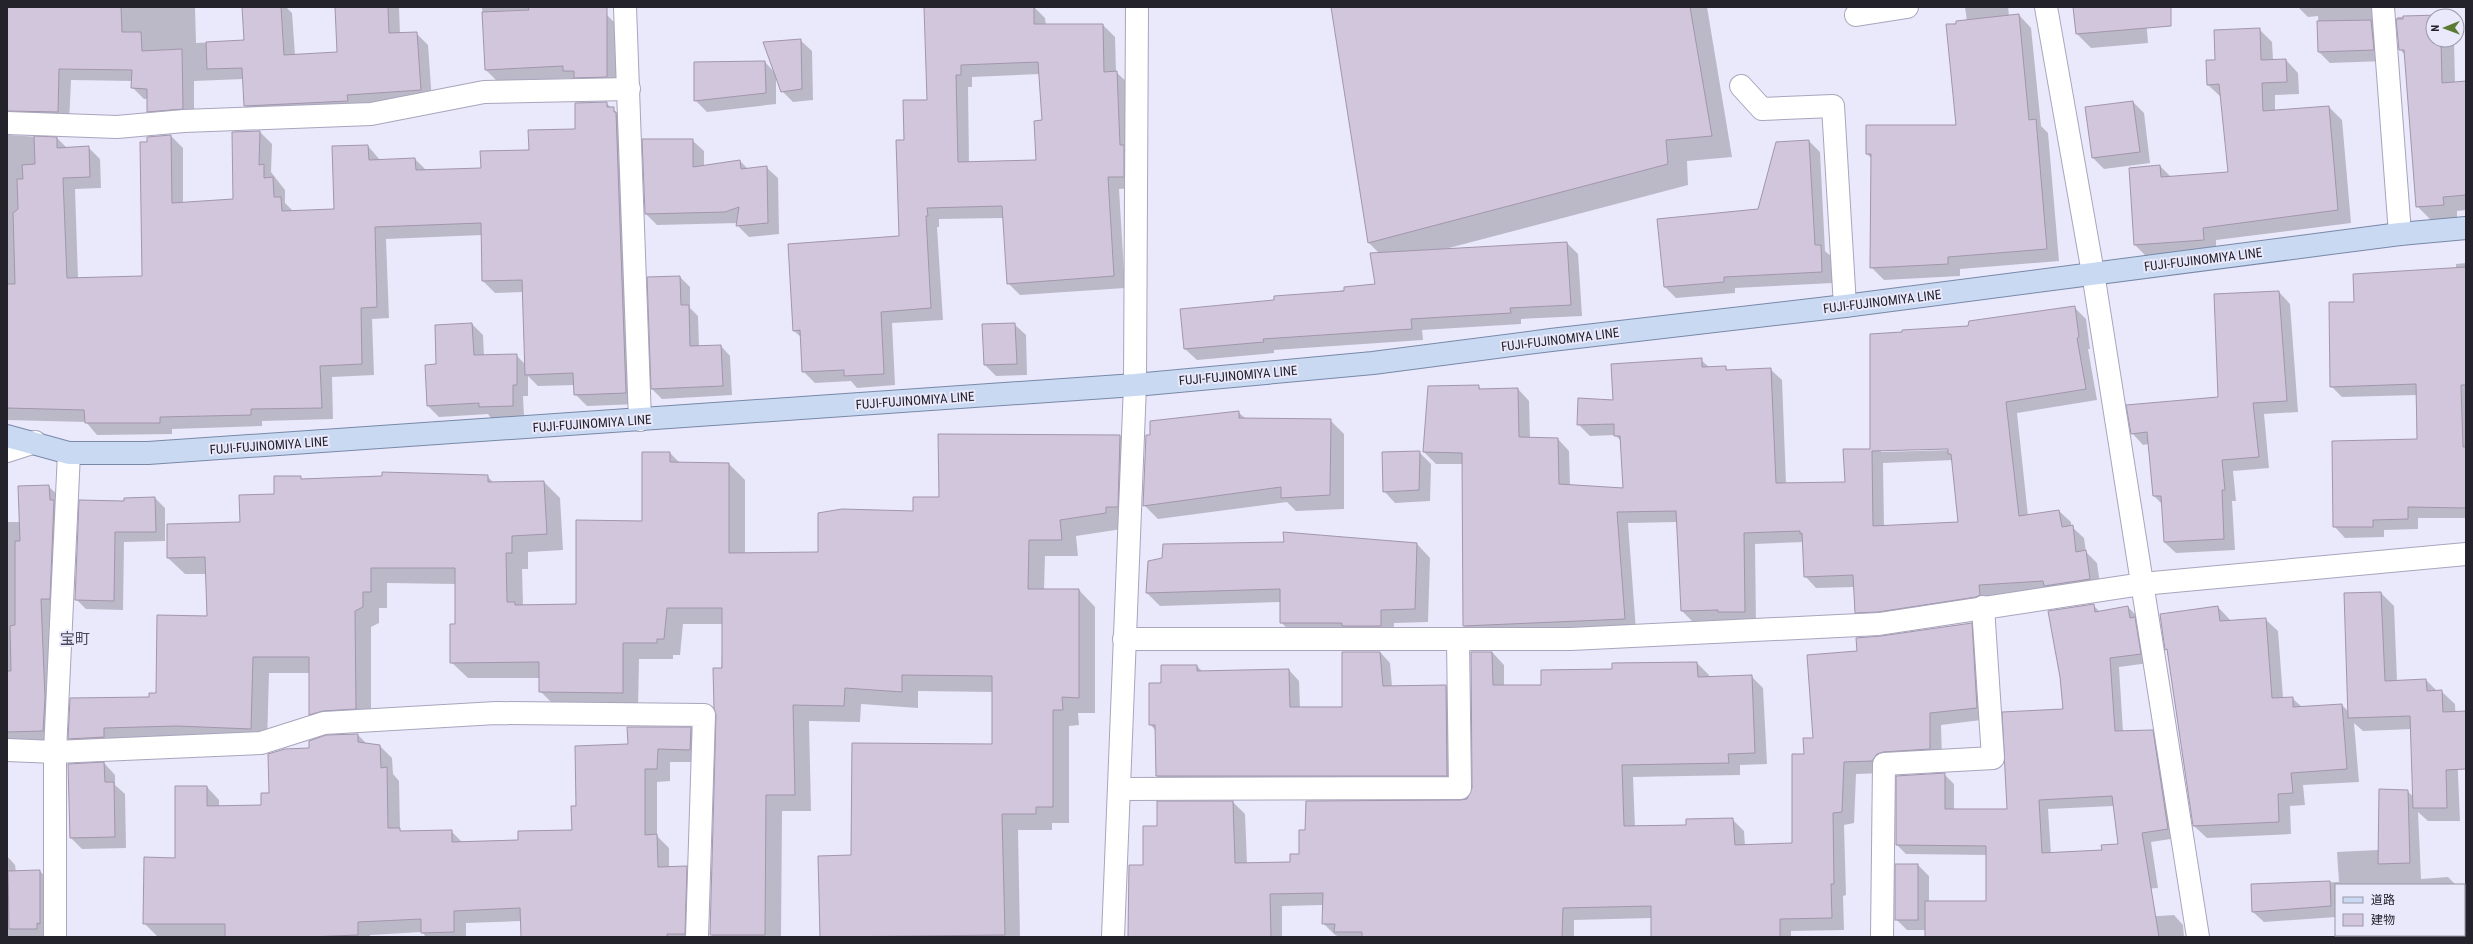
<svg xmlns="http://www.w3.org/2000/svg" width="2473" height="944" font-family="'Roboto Condensed','Noto Sans JP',sans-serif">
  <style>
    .shadow { fill: #0003; fill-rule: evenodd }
    .building { fill: #d2c6dd; stroke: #a296ab; fill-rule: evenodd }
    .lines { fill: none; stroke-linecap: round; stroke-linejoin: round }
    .minor-casing { stroke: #a8a5bc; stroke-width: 24 }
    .major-casing { stroke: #7888a8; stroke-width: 24 }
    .minor { stroke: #fff; stroke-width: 22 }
    .major { stroke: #c9d9f2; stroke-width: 22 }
    .labels { text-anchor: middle; stroke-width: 4; stroke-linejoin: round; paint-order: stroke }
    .street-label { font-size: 13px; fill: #24232c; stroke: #eae8fb }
    .quarter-label { font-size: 15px; fill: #49465a; stroke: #eae8fb }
  </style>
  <rect width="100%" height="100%" fill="#eae8fb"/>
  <!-- shadow -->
  <g class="shadow">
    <path d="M7 7H195L196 43 245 41 243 7H286L292 13 295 55 338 53 336 7H399L400 34 416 33 428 45 432 102 257 118 245 106 244 79 194 81V120L160 123 148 111V99H144L132 87 133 81 71 80 69 124 8 128V135L57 138 67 148 88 147 100 159 101 188 75 189 78 278 143 277 148 143 171 136 183 148V203L234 200 233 133 260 132 272 144 271 172 285 190V203L293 211 335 210 368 146 380 160 415 159 427 171 482 169 576 130 606 103 625 120 638 404 587 406 575 394V385L538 386 528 376V396H523L524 417 491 418 488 414 439 417 428 406 438 365 472 324 483 335 484 356 516 355 526 365 523 292 495 293 483 281 482 235 386 239 389 318 372 319 374 375 332 377 333 419 262 421V426L172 429V434L97 435 86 422 7 420Z"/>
    <path d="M482 7H592L606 14 618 26V88L576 83 571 78 498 82 486 70Z"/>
    <path d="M925 7H1034L1045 18 1046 25H1103L1115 37 1116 72 1129 84 1135 188 1119 189 1125 288 1020 295 1008 283 1004 218 939 219V227H937L943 320 892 323 895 385 857 388 851 381 815 383 803 371 801 337 794 331 900 237 905 141 928 101ZM1040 74 1043 121 1037 161 969 163 968 87H972V77Z"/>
    <path d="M1332 7H1707L1732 157 1687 161 1688 185 1445 249 1567 243 1578 254 1582 316 1521 319V324L1422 330 1423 340 1274 350V353L1197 360 1185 349 1275 301 1376 285 1380 254 1369 243Z"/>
    <path d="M1965 7H2008L2009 16 2019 15 2031 28 2041 126 2048 133 2059 261 1960 269V276L1884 280 1871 267 1872 159 1867 154 1957 126 1947 25 1967 21Z"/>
    <path d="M2074 7H2145L2148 43 2091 48 2077 34Z"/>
    <path d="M2298 7H2374L2385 61 2330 63 2319 52 2318 16 2308 17Z"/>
    <path d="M2433 16V40H2454L2455 83 2466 82V210L2457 211V218L2431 220 2417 206 2405 55 2400 49 2397 17Z"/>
    <path d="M2259 29 2272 42 2273 60H2286L2298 73 2299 94 2275 95V111L2329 107 2342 120 2351 223 2216 240V252L2148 258 2135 245 2160 166 2171 177 2229 173 2221 97 2208 85 2216 61Z"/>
    <path d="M800 40 812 51 813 100 793 102 782 91 776 76V104L707 112 695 100 765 62 775 73Z"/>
    <path d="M2133 102 2144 113 2150 163 2104 169 2093 158Z"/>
    <path d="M692 140 704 151V166L740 161 748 169 766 167 778 178 779 234 749 237 737 225 738 223 657 225 646 214Z"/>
    <path d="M1809 141 1820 152 1825 251 1832 257 1833 283 1735 288V293L1676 298 1665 287 1658 220 1759 210Z"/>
    <path d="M2466 263V525V518H2418V529L2384 530V537L2345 538 2334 526 2418 440 2417 395 2342 397 2331 386 2355 303 2456 269V264Z"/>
    <path d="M680 277 690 287V308L698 316 699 347 721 346 730 356 732 395 662 399 652 389Z"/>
    <path d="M2279 292 2290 304 2298 412 2264 414 2269 468 2233 471 2236 501H2232L2235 550 2176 553 2164 542 2163 505 2154 496 2149 444 2143 445 2132 433 2219 398Z"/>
    <path d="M2074 307 2086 319 2090 349H2088L2097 400 2017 413 2028 516 2059 511 2071 522V526L2084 538 2086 552 2097 563 2101 591 1867 624 1856 612 1854 587 1816 588 1805 576 1804 542 1755 544 1756 624 1693 622 1682 611 1678 522 1628 523 1636 631 1475 638 1464 626 1463 464H1436L1424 452 1478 386 1482 390 1518 389 1529 401 1530 438 1558 439 1569 451 1570 485 1624 489 1622 442 1615 435 1590 436 1578 424 1614 401 1701 360 1710 368 1725 367 1729 371 1770 369 1782 380 1786 484 1846 483 1969 327ZM1953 448V450L1881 452V450ZM1953 460 1959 523 1884 527 1883 463Z"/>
    <path d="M1014 324 1026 335 1027 375 996 376 985 365Z"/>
    <path d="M1238 412 1246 419 1330 420 1344 434V509L1296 511 1287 502 1158 519 1144 505 1151 436Z"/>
    <path d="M939 435 1120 436 1136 452 1122 529 1076 536 1078 556H1045L1044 590H1079L1095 607V713H1078L1079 725 1069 726V823H1052V830H1018L1020 937H821L819 857 852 856 992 745 993 692 918 691V708L861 704 860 722 809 721 811 811H782L781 937H713L711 934 723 624H683L680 655H673V659H639L638 709 557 708 540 691V678H468L451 662 456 625V584L387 583V608H379V623L371 627V725L326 730 310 714V673H269L267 744 85 755 69 739 157 694 208 617 206 574H185L168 558 241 523 300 477 303 480 487 476 494 483 544 482 560 498 563 550 528 552V569H522L523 606 577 605 643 522 670 453 680 463 729 464 745 480V554L819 553 914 512 940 498Z"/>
    <path d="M1419 452 1431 464 1430 501 1395 503 1384 491Z"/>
    <path d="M48 486 59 496 54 741 18 742 15 739H7V522H21Z"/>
    <path d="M155 498 165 508V541L124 542 123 610 86 609 76 599 125 502Z"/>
    <path d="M1417 544 1430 558 1428 622 1394 623 1393 639 1294 636 1281 622V602L1160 606 1147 593 1163 559Z"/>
    <path d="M2381 593 2394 606 2397 681 2426 680 2437 691H2441L2455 704 2460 821H2428L2418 812 2421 879 2448 877 2456 885H2336V917L2264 922 2253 912 2252 885 2339 882 2337 852 2378 850 2407 791 2414 797 2412 729 2363 731 2354 723 2359 782 2303 785 2305 805 2290 806 2291 834 2207 838 2194 826 2169 652 2166 649 2218 607 2231 621 2265 619 2278 631 2283 698H2292L2302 707 2342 705 2349 712Z"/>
    <path d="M2093 605 2100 612 2128 607 2137 616 2149 663 2119 667 2123 732 2152 731 2162 740 2177 838 2151 842 2158 888 2113 891V919L2174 915 2183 925 2184 937H1926V930H1907L1896 919 1918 865 1929 876V902H1987V855L1906 854 1897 845V777L1944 774 1954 784V810H2008L2064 710ZM2114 806 2119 845 2103 851 2051 854 2048 809Z"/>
    <path d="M1971 624 1983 636 1989 719 1941 725 1942 761 1884 773 1856 774 1854 823 1844 825 1846 895 1843 896 1844 930 1791 931V937H1652V918L1574 920V937H1340L1335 935 1323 923V905L1282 906V937H1129L1144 866 1158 827 1233 802 1245 814 1247 864 1291 863 1300 855 1306 831 1460 802 1472 795 1492 652 1504 665V686H1542L1613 669 1697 663 1709 675V678L1751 676 1763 688 1767 764 1740 765V775L1633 777 1635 827 1687 826 1732 819 1744 831 1745 846 1793 844 1805 754 1858 652 1881 637Z"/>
    <path d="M1380 652 1390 663 1392 686H1446L1456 696 1458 786 1168 787 1157 776 1156 731 1150 724 1162 684 1197 666 1203 672 1289 670 1299 681 1300 708H1343Z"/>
    <path d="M691 728 703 741V762H670V781L657 782V836L669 848V868L686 867 699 880 697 937H522L521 921 466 923V937H426L422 932 370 935V937L157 936 144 923 176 859 207 787 219 800V807L262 806 310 749 358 735 367 744 380 746 392 758 393 774 399 781 400 830 403 832 451 831 463 843 519 841 573 831 577 807 629 745Z"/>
    <path d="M104 763 115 775V785L125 794 126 848 82 849 71 838Z"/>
    <path d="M7 856 15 865 16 872 40 871 50 882 47 937H7Z"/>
    <path d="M2378 935H2461V937H2377Z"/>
  </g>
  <!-- building -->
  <g class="building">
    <path d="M7 7H121L122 32H141L142 51 182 49 183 109 147 112V89L131 88 132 70 59 69 58 112 7 111Z"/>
    <path d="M242 7H281L284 55 337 52 335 7H388L389 33 417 32 421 90 347 95 348 101 244 106 242 68 207 69 206 42 244 40Z"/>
    <path d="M528 7H607V77L574 78V71H563V66L485 70 482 12 529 10Z"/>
    <path d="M924 7H1034V24H1103L1104 72 1117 71 1120 145H1124V177H1108L1114 276 1007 284 1002 206 927 208 928 216H926L931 308 881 312 884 374 844 376V370L802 372 800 330 793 331 788 244 899 236 896 140H904L903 100H927ZM1038 62 1042 120 1034 121 1036 160 958 162 956 75H961V65Z"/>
    <path d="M1331 7H1690L1712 136 1666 140 1668 164 1368 243Z"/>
    <path d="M2073 7H2171V26L2076 34Z"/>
    <path d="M2019 14 2029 120 2036 119 2047 249 1948 257V264L1870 268 1871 154H1866V125H1956L1946 24H1956V21Z"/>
    <path d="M2440 15 2433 16V40H2441L2442 83 2466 81V195L2443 197 2444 205 2416 207 2404 50H2399L2396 19H2403V16Z"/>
    <path d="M2371 20 2374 50 2318 52 2317 21Z"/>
    <path d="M2260 28 2261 60 2286 59 2287 82 2262 83 2263 111 2329 106 2338 210 2203 228 2204 240 2134 245 2129 168 2160 165 2161 177 2228 172 2219 84 2207 85 2206 60H2215L2214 30Z"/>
    <path d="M801 39 802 89 781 92 763 42Z"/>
    <path d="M765 61 766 93 694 101V62Z"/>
    <path d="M2133 101 2140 152 2092 158 2085 107Z"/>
    <path d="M607 102V107H614V112H616L626 393 574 395 573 373 525 375 522 280 482 281 481 223 375 227 377 307 361 308 362 364 320 366 322 408 251 409V415L160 417V423H85L84 410 7 408V284H15L13 213 18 209 17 179H23L22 165 35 164 34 136 57 137V148L89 146 90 177 63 178 67 278 142 276 140 142H147V137L171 135 172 203 233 199 232 132 260 131 259 165 264 164V178L273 177 274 197H281L282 211 334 209 332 146 368 145 369 160 415 158 416 170 481 168 480 151 529 150 528 130 575 129V103Z"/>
    <path d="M642 139H693V167L740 160 741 169 767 166 768 223 736 226 739 207 725 212 645 214Z"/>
    <path d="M1809 140 1815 245H1821L1822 272 1724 277V282L1664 287 1657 219 1758 209 1776 142Z"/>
    <path d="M1567 242 1571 305 1510 308 1511 313 1411 319 1412 329 1263 339 1264 342 1184 349 1180 309 1274 300V296L1344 291V287L1375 284 1370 253Z"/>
    <path d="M2466 267V385H2461L2463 447H2466V508L2408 507V519L2373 520V527H2333L2332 441 2417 439 2416 384 2330 387 2329 302H2354L2353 274Z"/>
    <path d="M680 276 681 305H689L690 346 721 345 723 386 651 389 647 277Z"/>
    <path d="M2279 291 2287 401 2253 403 2259 457 2222 460 2225 490H2222L2224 539 2164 542 2161 496H2153L2147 432 2131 434 2126 405 2218 397 2214 294Z"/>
    <path d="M2075 306 2079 337 2077 338 2086 389 2006 402 2019 516 2059 510 2062 527 2073 525 2076 552 2086 550 2090 579 2044 586 2043 581 1979 585 1980 595 1976 597 1878 612 1855 613 1853 575 1804 577 1802 533 1800 534V531L1744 533 1745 612H1718V610L1681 611 1676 511 1617 512 1625 619 1463 626 1462 453 1423 452 1428 386 1479 385V389L1518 388 1519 437 1558 438 1559 484 1623 488 1620 436H1614V424L1577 425 1578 398 1613 400 1611 364 1702 358V367L1726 366V370L1771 368 1776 483 1845 482 1843 449H1870V334L1902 332V330L1968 326 1969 321ZM1948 449V454H1951L1958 522 1873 526 1872 451Z"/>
    <path d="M472 323 474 355 517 354V385H513V406L479 407V403L427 406 425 365 436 364 435 325Z"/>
    <path d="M1015 323 1017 364 984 365 982 324Z"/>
    <path d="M1239 411V418L1331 419 1330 495 1281 498V487L1143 506 1146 435H1150V421Z"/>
    <path d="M938 434 1120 435 1118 507H1106V513L1060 520 1062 540H1029L1028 589H1079V698L1062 697 1063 710H1053V807H1036V814H1002L1005 935 820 937 818 856 851 855 852 743 992 744V676L902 675V692L845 688 844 706 793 705 795 795H766L765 935H710L716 715 714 708 713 668H722V608H667L664 639H657V643H623V693L539 692V662L450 663V624H455V568H371V592H363V607L355 611 356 709 323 711 309 715V657H253L251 729 177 726 104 728V737L68 739 70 698 149 697V693H156L157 615 207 616 205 557 167 558V524L240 522 239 495 274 494V476H301V479L382 476V472L488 475V482L544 481 547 534 512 536V553H506L507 602H515V605L576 604V520L642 521V452H670V462L729 463V553L818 552V513L842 509 913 511V497H939Z"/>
    <path d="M1420 451 1419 490 1383 492 1382 452Z"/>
    <path d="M49 485 50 500H54L50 599H41L45 698 43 731 7 732V671H11L10 626 15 625V541H20L18 486Z"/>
    <path d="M155 497 156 532H115L114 601 75 600 79 500 124 501V498Z"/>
    <path d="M1283 532 1417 543 1415 609 1381 610V626H1342V623H1280V589L1146 593 1148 561 1162 558 1163 544 1284 542Z"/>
    <path d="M2381 592 2385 681 2426 679 2427 691 2442 690 2443 712 2466 711V769L2446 770 2447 808H2413L2410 716 2348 718 2344 593Z"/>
    <path d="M2094 604 2095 612 2128 606 2130 618 2135 617 2141 654 2110 658 2115 731 2153 730 2168 829 2142 833 2159 937H1925V901H1986V846L1896 845V776L1945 773V809H2007L2002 712 2063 709 2060 677 2048 611ZM2112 796 2118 844 2101 845 2102 850 2042 853 2039 800Z"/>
    <path d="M2218 606 2220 621 2266 618 2272 698 2293 697V707L2342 704 2347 769 2291 773 2293 793 2278 794 2279 822 2193 826 2167 649 2165 650 2160 614Z"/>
    <path d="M1972 623 1977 708 1930 713V749L1883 752 1877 754 1872 761 1844 762 1842 812 1833 813 1834 884H1831L1832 918 1780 919V937H1651V906L1563 908 1562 937H1362V932H1334L1335 924H1322L1323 893 1270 894 1271 937H1128L1129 865H1143V826H1157V801H1233L1235 863 1290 862V854H1299V830H1305L1306 801 1460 800 1467 799 1472 788 1471 652H1492L1493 685H1541V670L1612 669V663L1697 662 1698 677 1752 675 1755 753 1728 754 1729 763 1622 765 1624 826 1686 825V819L1733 818 1735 845 1792 843V754H1804L1803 738H1813L1807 655 1857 651 1856 638 1881 636Z"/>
    <path d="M1342 652H1380L1383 686 1446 685 1447 776H1156L1155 725H1149V683H1161V665H1197V671L1289 669 1290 707H1342Z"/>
    <path d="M627 727H691L690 750 658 749 657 769H645V835L657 834 658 867 687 866 685 934H667V937H521L520 908 454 911V932L421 933V919L358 922V935L307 937H225V924H143L144 857 175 858V786H207V806L261 805V793H269L268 754 285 749 309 748V741L326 735 358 734V742L380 745 381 768 387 767 388 828H400V831L452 830V842L518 840V831L572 830 571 806H576L575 746 628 744Z"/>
    <path d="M104 762 105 782H114L115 837 70 838 68 764Z"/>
    <path d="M2379 789 2408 790 2410 863 2378 864Z"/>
    <rect x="1895" y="864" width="23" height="56"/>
    <path d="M40 870V924L37 923V929H9L8 871Z"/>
    <path d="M2330 881 2331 906 2252 912 2251 884Z"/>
  </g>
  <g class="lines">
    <defs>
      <g id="minor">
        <path d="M625 7 640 420"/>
        <path d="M2046 7 2093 273 2198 937"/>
        <path d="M2383 7 2400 234"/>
        <path d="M1856 15 1907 7"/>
        <path d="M1741 86 1762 109 1833 106 1845 306"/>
        <path d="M7 123 117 127 184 121 371 114 484 92 629 89"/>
        <path d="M7 451 35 442"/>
        <path d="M1124 639H1571L1879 624 2142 584 2466 554"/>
        <path d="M7 750 55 752 261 743 324 723 496 713 704 715 697 937"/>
        <path d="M1120 789 1460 788 1458 640"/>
        <path d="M2464 920H2466"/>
        <path d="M55 937V752L69 453"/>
        <path d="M1113 937 1135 385 1137 7"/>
        <path d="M1882 937 1884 764 1993 758 1983 607"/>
        <path d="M2352 937 2365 935"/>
      </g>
      <path id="major" d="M7 436 69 453H148L1135 385 1373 363 1551 340 1845 306 2400 234 2466 228"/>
    </defs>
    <!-- minor casing -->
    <use href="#minor" class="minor-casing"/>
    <!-- major casing -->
    <use href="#major" class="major-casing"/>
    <!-- minor -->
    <use href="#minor" class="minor"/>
    <!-- major -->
    <use href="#major" class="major"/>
  </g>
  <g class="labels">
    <!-- street labels -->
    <g class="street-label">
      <text transform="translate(2203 259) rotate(-7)" y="5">FUJI-FUJINOMIYA LINE</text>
      <text transform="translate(1882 301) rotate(-7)" y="5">FUJI-FUJINOMIYA LINE</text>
      <text transform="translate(1560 339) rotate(-7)" y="5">FUJI-FUJINOMIYA LINE</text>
      <text transform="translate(1238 375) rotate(-5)" y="5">FUJI-FUJINOMIYA LINE</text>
      <text transform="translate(915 400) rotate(-4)" y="5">FUJI-FUJINOMIYA LINE</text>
      <text transform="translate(592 423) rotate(-4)" y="5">FUJI-FUJINOMIYA LINE</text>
      <text transform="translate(269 445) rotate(-4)" y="5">FUJI-FUJINOMIYA LINE</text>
    </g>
    <!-- quarter labels -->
    <g class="quarter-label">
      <text x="75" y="644">宝町</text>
    </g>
  </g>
  <!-- border -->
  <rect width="2473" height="944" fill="none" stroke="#24232c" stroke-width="16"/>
  <!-- legend -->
  <rect x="2335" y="884" width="130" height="52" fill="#eae8fb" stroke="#9b99a8"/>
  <rect x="2343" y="897" width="20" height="6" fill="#c9d9f2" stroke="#9b99a8"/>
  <text x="2371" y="904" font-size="12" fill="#24232c">道路</text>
  <rect x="2343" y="914" width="20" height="12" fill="#d2c6dd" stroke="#9b99a8"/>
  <text x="2371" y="924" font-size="12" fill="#24232c">建物</text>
  <!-- north arrow -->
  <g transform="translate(2445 28) rotate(269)"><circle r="19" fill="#eae8fb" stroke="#9b99a8"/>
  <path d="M0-3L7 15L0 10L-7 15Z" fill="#5b7a31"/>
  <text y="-6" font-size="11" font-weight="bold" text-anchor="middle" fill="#24232c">N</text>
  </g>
</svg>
